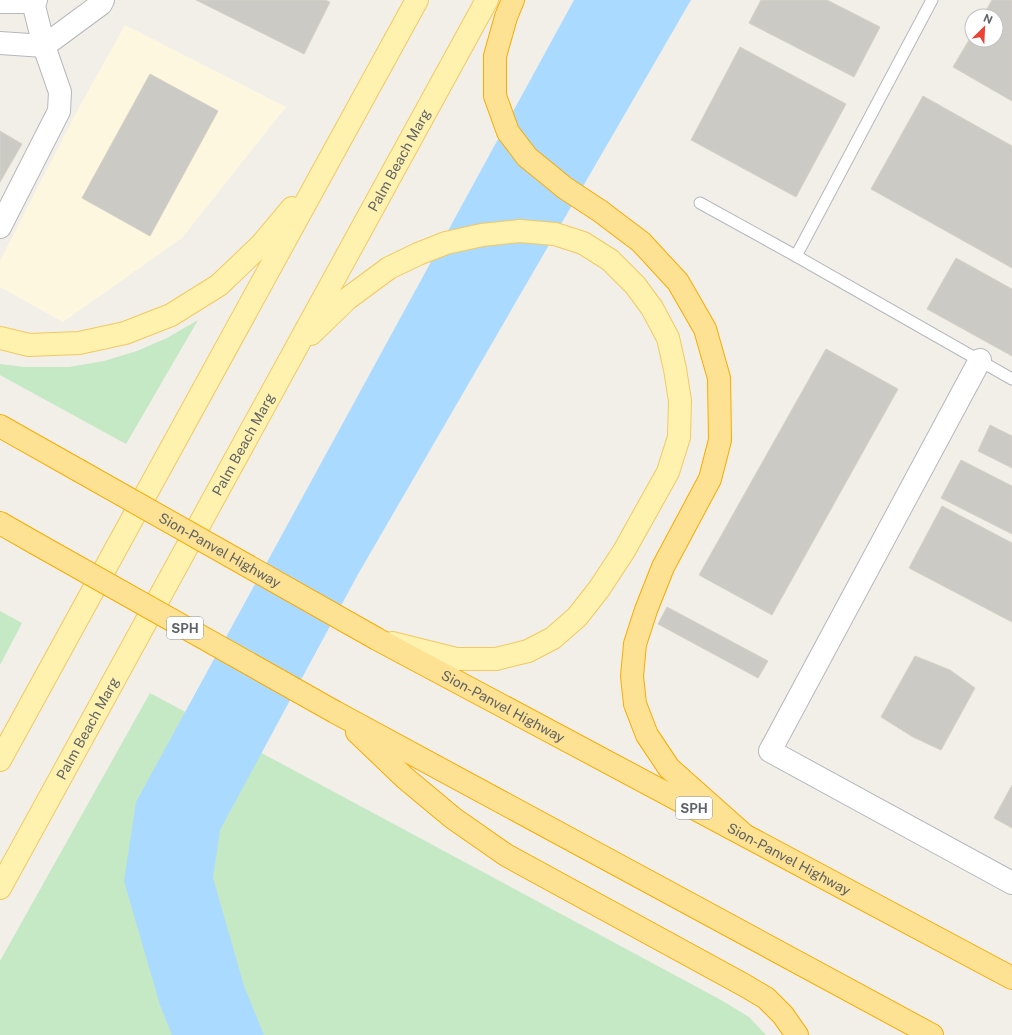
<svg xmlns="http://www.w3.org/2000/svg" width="1012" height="1035" font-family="'Public Sans',sans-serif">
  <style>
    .commercial { fill: #fef7e0 }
    .green { fill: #c5e8c5 }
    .water { fill: #aadaff }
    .building { fill: #cccac5; stroke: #d6d1c6 }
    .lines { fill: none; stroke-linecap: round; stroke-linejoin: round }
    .lane-casing { stroke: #b5b8bc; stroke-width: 13 }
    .street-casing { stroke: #b5b8bc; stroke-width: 24 }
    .primary-casing { stroke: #f2c960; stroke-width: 24 }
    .highway-casing { stroke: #f9ab00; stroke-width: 24 }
    .lane { stroke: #fff; stroke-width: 11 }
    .street { stroke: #fff; stroke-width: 22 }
    .primary { stroke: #fff2af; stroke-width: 22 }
    .highway { stroke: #fde293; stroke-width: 22 }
    .highway-bridge-casing { stroke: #f9ab00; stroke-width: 24; stroke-linecap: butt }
    .highway-bridge { stroke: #fde293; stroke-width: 22 }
    .labels { text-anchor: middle; stroke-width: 3.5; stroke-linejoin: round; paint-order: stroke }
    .shield { fill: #fff; stroke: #8f9295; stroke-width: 1 }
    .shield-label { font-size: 13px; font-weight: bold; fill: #5f6368 }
    .street-label { font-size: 14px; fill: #5f6368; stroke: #fff }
  </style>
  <rect width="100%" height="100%" fill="#f1efe8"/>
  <!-- commercial -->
  <path class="commercial" d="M125 25 286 107 182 238 63 322 0 287V261L76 113Z"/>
  <!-- green -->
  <g class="green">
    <path d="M198 320 126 444 0 375V364L25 367H69L104 361 137 351 167 338Z"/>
    <path d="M0 611 22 623 0 665Z"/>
    <path d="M150 693 721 1000 749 1017 766 1035H0V961Z"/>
  </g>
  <!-- water -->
  <path class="water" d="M574 0H691L357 576 220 830 213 878 244 986 264 1035H172L160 1005 124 881 136 802Z"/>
  <!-- building -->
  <g class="building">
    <path d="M196 0H325L330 2 304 54Z"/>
    <path d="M761 0H827L880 27 854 77 749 23Z"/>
    <path d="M992 0H1012V101L953 67 972 35V40H996V16H983Z"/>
    <path d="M740 47 846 104 796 197 691 140Z"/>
    <path d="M150 74 218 111 150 236 82 198Z"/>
    <path d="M923 96 1012 146V268L871 189Z"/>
    <path d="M0 131 22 144 0 182Z"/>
    <path d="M956 258 1012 289V356L927 309Z"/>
    <path d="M826 349 898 389 772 615 699 575Z"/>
    <path d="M990 425 1012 436V468L978 451Z"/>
    <path d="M961 460 1012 486V534L941 498Z"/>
    <path d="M942 506 1012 543V622L909 568Z"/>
    <path d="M667 607 768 661 758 678 658 624Z"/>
    <path d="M915 656 950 670 975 688 941 750 913 737 881 717Z"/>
    <path d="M1012 785V828L994 818Z"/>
  </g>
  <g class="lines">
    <defs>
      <g id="lane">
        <path d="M932 0 796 256 1012 379"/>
        <path d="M700 203 796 256"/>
      </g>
      <g id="street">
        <path d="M0 2H33L36 0"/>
        <path d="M0 43 44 46 101 4 103 0"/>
        <path d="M0 227 59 111 60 92 44 46 33 2"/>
        <path d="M980 360 770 751 1012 883"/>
      </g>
      <g id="primary">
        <path d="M311 334 347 299 389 268 418 254 446 243 482 235 520 231 555 234 583 243 610 260 635 285 652 308 668 338 675 369 680 401 679 437 668 472 624 551 599 589 577 617 553 638 528 651 496 659H456L392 643"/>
        <path d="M0 338 29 345 79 343 125 333 171 315 219 285 261 245 292 208"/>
        <path d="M0 760 417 0"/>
        <path id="s1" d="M0 888 487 0"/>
      </g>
      <g id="highway">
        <path d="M513 0 506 17 495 56V96L508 132 527 157 565 188 600 211 641 242 678 282 705 329 719 378 720 440 710 479 663 567 646 610 635 644 632 676 635 704 647 735 669 768 742 833"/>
        <path d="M0 426 78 470"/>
        <path d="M0 523 35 543"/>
        <path id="s2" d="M377 639 1012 978"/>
        <path d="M335 712 932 1035"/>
        <path d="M357 732 405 778 453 818 506 855 744 985 766 998 783 1015 797 1035"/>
      </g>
    </defs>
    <!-- lane casing -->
    <use href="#lane" class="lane-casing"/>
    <!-- street casing -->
    <use href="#street" class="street-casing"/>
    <!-- primary casing -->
    <use href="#primary" class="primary-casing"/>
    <!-- highway casing -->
    <use href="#highway" class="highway-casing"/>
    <!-- lane -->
    <use href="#lane" class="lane"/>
    <!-- street -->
    <use href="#street" class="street"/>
    <!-- primary -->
    <use href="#primary" class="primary"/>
    <!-- highway -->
    <use href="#highway" class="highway"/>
    <defs>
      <g id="highway-bridge">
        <path id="s3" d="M78 470 377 639"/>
        <path d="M35 543 335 712"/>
      </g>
    </defs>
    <!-- highway-bridge casing -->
    <use href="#highway-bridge" class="highway-bridge-casing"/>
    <!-- highway-bridge -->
    <use href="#highway-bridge" class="highway-bridge"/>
  </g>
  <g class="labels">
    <!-- shield labels -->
    <g class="shield">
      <rect x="167" y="617" width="36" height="22" rx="3"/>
      <rect x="676" y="797" width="36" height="22" rx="3"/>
    </g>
    <g class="shield-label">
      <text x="185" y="633">SPH</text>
      <text x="694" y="813">SPH</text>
    </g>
    <!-- street labels -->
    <g class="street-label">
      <text dy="5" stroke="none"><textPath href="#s1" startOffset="830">Palm Beach Marg</textPath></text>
      <text dy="5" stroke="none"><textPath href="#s1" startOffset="506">Palm Beach Marg</textPath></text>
      <text dy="5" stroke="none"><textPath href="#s3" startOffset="163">Sion-Panvel Highway</textPath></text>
      <text dy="5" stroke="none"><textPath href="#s2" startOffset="143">Sion-Panvel Highway</textPath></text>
      <text dy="5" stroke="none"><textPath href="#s1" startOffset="182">Palm Beach Marg</textPath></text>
      <text dy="5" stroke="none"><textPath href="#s2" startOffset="467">Sion-Panvel Highway</textPath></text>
    </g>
  </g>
  <!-- north arrow -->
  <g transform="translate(984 28) rotate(24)"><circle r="19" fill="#ffffff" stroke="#bfc1c3"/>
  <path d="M0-3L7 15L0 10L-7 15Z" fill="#ea4335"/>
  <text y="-6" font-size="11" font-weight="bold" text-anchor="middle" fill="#5f6368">N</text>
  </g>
</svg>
